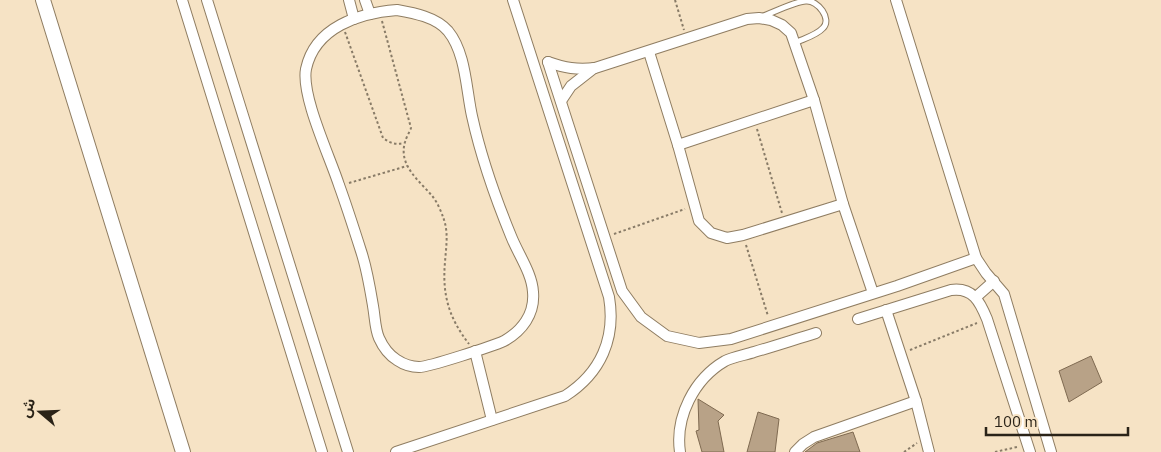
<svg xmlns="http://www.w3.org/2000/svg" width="1161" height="452" font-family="'IBM Plex Sans','Noto Sans Arabic',sans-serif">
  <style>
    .building { fill: #b8a287; stroke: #7f6a51 }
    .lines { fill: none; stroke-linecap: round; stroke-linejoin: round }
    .lane-casing { stroke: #8f7d62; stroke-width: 7 }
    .street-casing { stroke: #8f7d62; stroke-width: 12 }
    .secondary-casing { stroke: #8f7d62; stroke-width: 16 }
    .path { stroke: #887b67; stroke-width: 2; stroke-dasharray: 2.5 2.5; stroke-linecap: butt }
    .lane { stroke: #fff; stroke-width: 5 }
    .street { stroke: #fff; stroke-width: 10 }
    .secondary { stroke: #fff; stroke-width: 14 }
  </style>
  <rect width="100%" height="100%" fill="#f6e3c5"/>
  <!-- building -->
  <g class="building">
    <path d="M1091 356 1102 382 1069 402 1059 371Z"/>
    <path d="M698 399 724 415 718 421 724 452H702L696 431 699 430Z"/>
    <path d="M758 412 779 419 775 452H747Z"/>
    <path d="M853 432 860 452H805L817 443Z"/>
  </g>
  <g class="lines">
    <defs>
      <path id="lane" d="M761 17C772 13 796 1 806 1 818 0 832 19 823 28 817 35 803 39 795 43"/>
      <g id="street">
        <path d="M182 0 322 452"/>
        <path d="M207 0 348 452"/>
        <path d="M349 0 354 19"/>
        <path d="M365 0 370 14"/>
        <path d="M896 0 976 258 986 273 1004 294 1051 452"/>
        <path d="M397 10C414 13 436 17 448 31 466 53 466 89 472 116 481 157 495 197 511 236 518 254 532 273 533 292 535 314 522 331 504 341 493 346 429 367 419 367 411 367 403 364 397 360 389 355 383 347 379 338 375 329 375 317 373 306 370 288 367 269 361 251 354 229 347 207 339 185 330 157 301 96 306 69 315 27 359 13 397 10Z"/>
        <path d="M649 52 678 145 699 221 711 233 727 238 743 235 843 204"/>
        <path d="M548 62 622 291 641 317 667 336 699 343 731 339 897 286 976 258"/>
        <path d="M548 62C565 68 577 70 595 68L747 19 759 18 771 20 782 25 791 33 814 100 843 204 873 293"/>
        <path d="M561 101 571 86 594 68"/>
        <path d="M678 145 814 100"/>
        <path d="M976 297 994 281"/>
        <path d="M886 310 916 401 929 452"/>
        <path d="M858 319 951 290C973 287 980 302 987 319L1030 452"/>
        <path d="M475 351 492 420"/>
        <path d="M396 452 565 396C601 373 616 338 609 297L513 0"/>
        <path d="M680 452C675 417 694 379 725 361 733 357 745 355 754 352 775 346 796 339 816 333"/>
        <path d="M795 452 803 444 814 437 916 401"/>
      </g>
      <path id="secondary" d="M43 0 183 452"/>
    </defs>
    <!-- lane casing -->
    <use href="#lane" class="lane-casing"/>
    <!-- street casing -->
    <use href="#street" class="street-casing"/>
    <!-- secondary casing -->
    <use href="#secondary" class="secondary-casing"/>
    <!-- path -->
    <g class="path">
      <path d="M675 0 684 30"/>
      <path d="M382 21 411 128C409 133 406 138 405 142 398 166 420 181 433 197 437 202 441 211 443 217 449 232 446 247 445 262 442 295 449 318 469 344"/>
      <path d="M345 32 383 138C390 143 395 145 404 143"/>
      <path d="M757 129 782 213"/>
      <path d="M349 183 407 166"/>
      <path d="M614 234 685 209"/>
      <path d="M746 245 768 316"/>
      <path d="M910 350 977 323"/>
      <path d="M904 452 917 443"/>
      <path d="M995 452 1017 447"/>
    </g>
    <!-- lane -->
    <use href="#lane" class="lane"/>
    <!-- street -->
    <use href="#street" class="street"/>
    <!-- secondary -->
    <use href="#secondary" class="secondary"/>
  </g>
  <!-- north arrow -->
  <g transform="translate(40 412) rotate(289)" stroke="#f6e3c5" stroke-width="4" paint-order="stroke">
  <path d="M0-4L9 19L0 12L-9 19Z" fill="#2a2318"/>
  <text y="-8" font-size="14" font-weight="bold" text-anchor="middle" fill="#2a2318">ش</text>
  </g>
  <!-- scale -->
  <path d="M986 427v8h142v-8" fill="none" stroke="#2a2318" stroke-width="2.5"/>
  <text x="994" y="427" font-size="15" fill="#2a2318" stroke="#f6e3c5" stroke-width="4" paint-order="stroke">100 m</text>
</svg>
